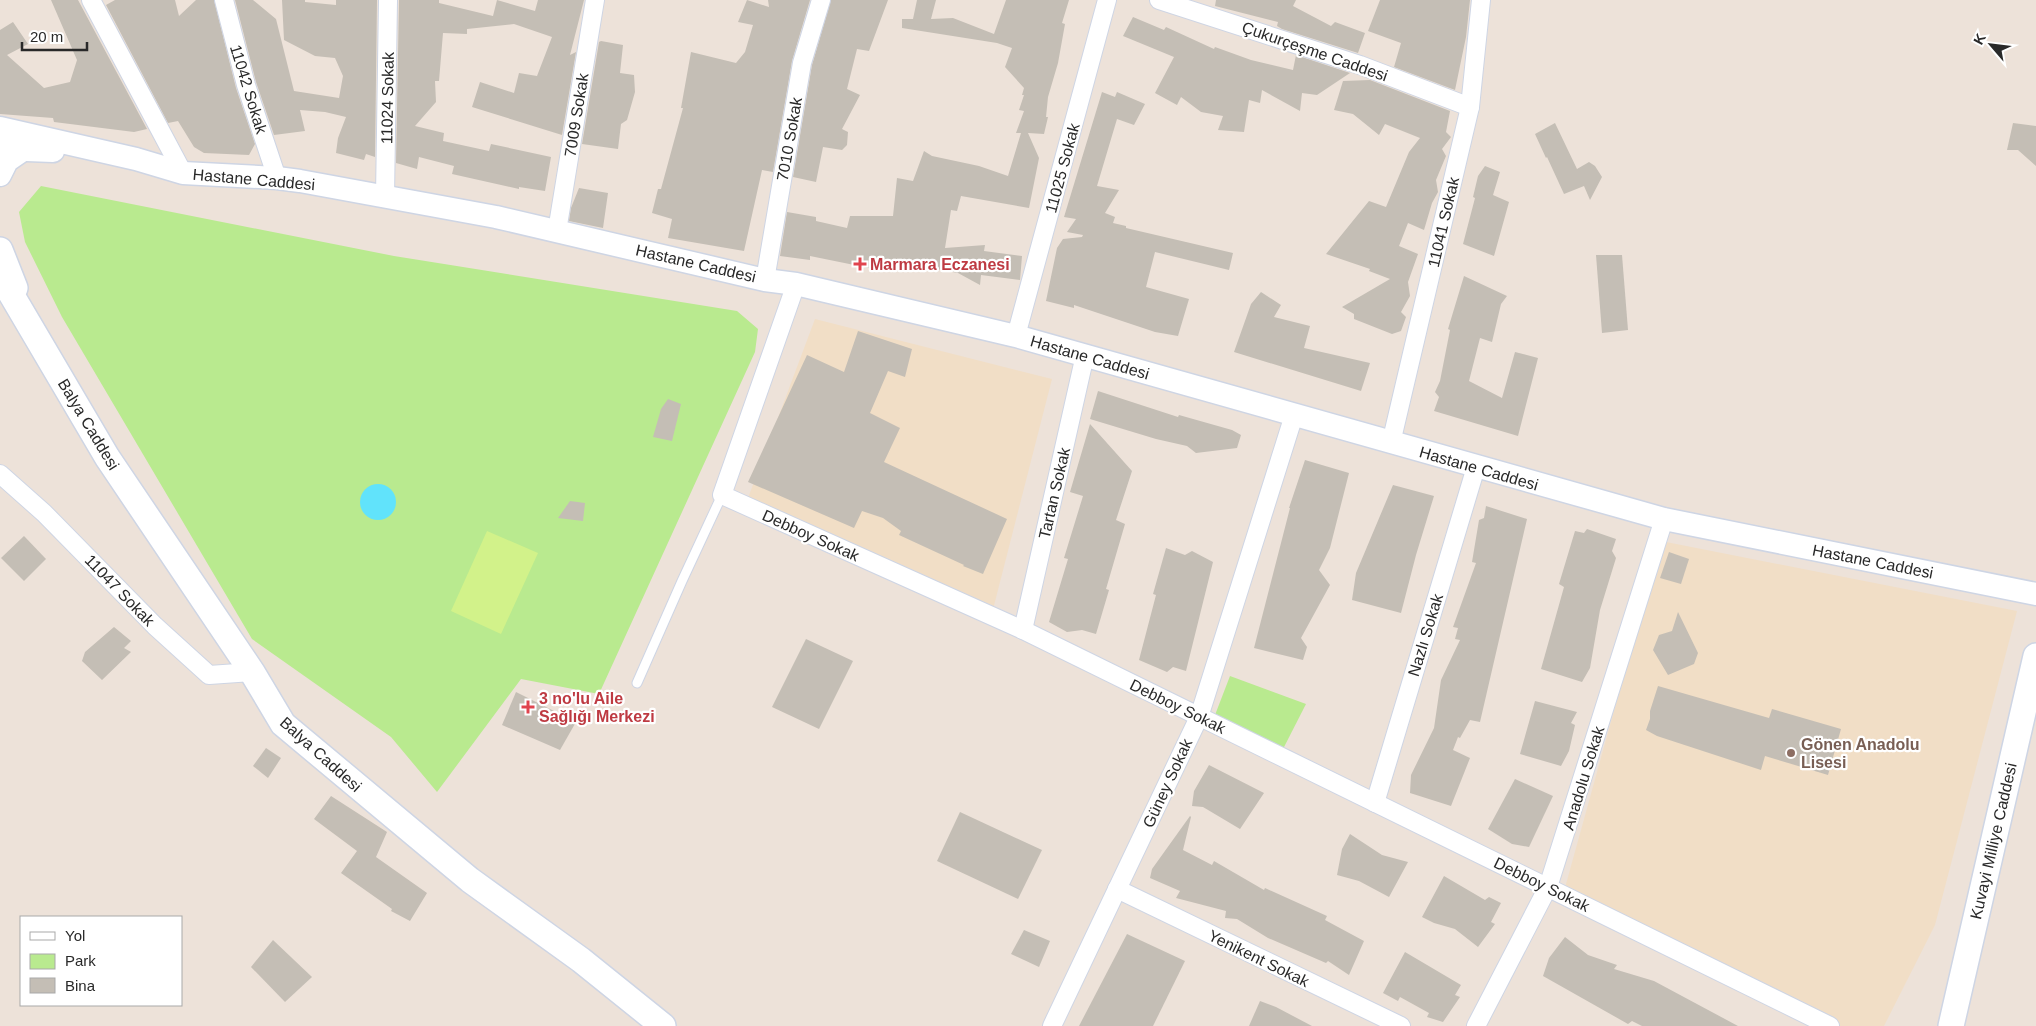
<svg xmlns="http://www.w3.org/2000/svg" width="2036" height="1026" font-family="Helvetica,sans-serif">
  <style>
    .education { fill: #f1dec6 }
    .green { fill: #b9ea8f }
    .pitch { fill: #d2f28a }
    .water { fill: #61e3fb }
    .building { fill: #c4beb5 }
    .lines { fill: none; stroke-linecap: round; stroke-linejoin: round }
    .service-casing { stroke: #ced5e4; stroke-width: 11 }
    .minor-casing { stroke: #ced5e4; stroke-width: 20 }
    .tertiary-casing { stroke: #ced5e4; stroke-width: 25 }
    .secondary-casing { stroke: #ced5e4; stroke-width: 28 }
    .service { stroke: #fff; stroke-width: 9 }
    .minor { stroke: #fff; stroke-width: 18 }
    .tertiary { stroke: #fff; stroke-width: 22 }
    .secondary { stroke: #fff; stroke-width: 25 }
    .health-dot { fill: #e0444e; stroke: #fff; stroke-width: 2 }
    .education-dot { fill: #8d6e63; stroke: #fff; stroke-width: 2 }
    .labels { text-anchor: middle; stroke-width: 4.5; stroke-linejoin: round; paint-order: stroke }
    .street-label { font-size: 16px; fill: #292929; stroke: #fff }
    .health-label { font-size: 16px; font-weight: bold; fill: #be3a42; stroke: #fff; text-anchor: start }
    .education-label { font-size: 16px; font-weight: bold; fill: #785e54; stroke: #fff; text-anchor: start }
  </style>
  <rect width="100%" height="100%" fill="#ede2d9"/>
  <!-- education -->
  <g class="education">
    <path d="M815 319 1052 379 989 625 742 514Z"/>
    <path d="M1661 541 2017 611 1935 925 1884 1026H1821L1563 895Z"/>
  </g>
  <!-- green -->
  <g class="green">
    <path d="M41 186 394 256 737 311 758 329 755 352 599 694 521 679 437 792 391 737 252 639 62 317 25 242 19 212Z"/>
    <path d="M1230 676 1306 704 1282 751 1215 715Z"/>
  </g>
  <!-- pitch -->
  <path class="pitch" d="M487 531 538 553 501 634 451 611Z"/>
  <!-- water -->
  <circle class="water" cx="378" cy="502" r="18"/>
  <!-- building -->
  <g class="building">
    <path d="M51 0H78L147 129 134 132 54 122 53 118 0 114V30L13 22 28 44 7 55 44 88 70 82 77 60Z"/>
    <path d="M115 0H175L179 16 196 0H214L236 88 255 144 249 155 204 153 194 147 178 121 168 123 106 5Z"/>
    <path d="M235 0H253L276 19 294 91 339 98 343 76 335 58 315 56 284 40 282 0H305V2L336 5V0H377L375 157 366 154 364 160 336 153 338 138 346 117 325 112 300 110 305 131 274 135 256 82Z"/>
    <path d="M399 0H439V3L493 16 497 0 535 11 538 0H584L570 55 576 52 562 135 472 107 480 82 514 93 519 73 537 76 552 37 514 24 467 29V34L443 33 439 81H435L436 102 415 126 444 133 443 141 489 151 491 144 551 157 545 191 519 187V189L452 174 454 166 419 157 417 169 396 163Z"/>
    <path d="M747 0 769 7 768 0H810L792 61 773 172 762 170 744 251 668 238 672 219 652 213 658 189H661L683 108H681L691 52 736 63 745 52 753 25 738 22Z"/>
    <path d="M831 0H888L869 51 857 49 847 89 860 95 842 129 848 132 847 145 842 150 823 147 816 182 793 177 812 65Z"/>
    <path d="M917 0H936L931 19 953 18 994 34 1006 0H1069L1062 23 1065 24 1058 63 1048 97 1046 117H1048L1044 134 1028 133 1039 158 1029 208 961 196 957 211 951 210 945 248 985 245 984 251 1022 256 1020 280 981 275 980 285 958 273 910 264V269L875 264 874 269 810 256V260L780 256 787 212 816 217V221L847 228 850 216H893L897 178 913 181 924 151 932 156 979 166 1008 176 1021 133H1016L1024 111 1019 110 1024 95H1022L1024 88 1005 67 1012 48 997 43 902 28V19H913Z"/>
    <path d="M1216 0H1296L1293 6 1331 26 1335 22 1365 33 1358 53 1282 29 1277 26 1278 22 1215 6Z"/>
    <path d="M1380 0H1470L1466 37 1455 90 1394 67 1401 43 1368 31Z"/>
    <path d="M1133 17 1164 30 1166 27 1214 49 1215 47 1251 60 1293 70 1296 55 1350 73 1317 95 1302 93 1300 111 1262 90 1260 103 1249 100 1244 132 1218 130 1223 116 1201 112 1181 97 1177 105 1155 93 1174 57 1123 36Z"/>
    <path d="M601 41 623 45 620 73 634 75 635 92 627 120 621 124 618 149 582 144 599 42Z"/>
    <path d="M1370 80 1450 111 1446 132 1451 137 1442 149 1446 156 1436 180 1438 192 1432 203 1424 230 1408 223 1399 246 1418 254 1408 282 1410 296 1401 312 1406 317 1401 331 1392 334 1354 319V314L1342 307 1390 279 1369 271 1370 269 1326 254 1369 201 1386 207 1409 152 1420 138 1385 124 1379 135 1353 114 1334 110 1343 81Z"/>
    <path d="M1102 92 1115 97 1117 92 1145 104 1134 125 1117 119 1097 186 1119 190 1105 213 1115 217 1113 223 1126 226V228L1233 253 1229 270 1155 252 1146 287 1189 299 1178 336 1155 332 1074 305V308L1046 301 1057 248 1063 239 1082 237 1083 235 1067 232 1076 219 1064 217Z"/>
    <path d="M1555 123 1577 169 1589 162 1595 166 1602 177 1590 200 1584 186 1564 194 1547 157 1546 158 1535 134Z"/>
    <path d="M2013 123 2036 126V166L2018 150H2007Z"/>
    <path d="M1485 166 1500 172 1493 195 1509 202 1494 256 1463 244 1475 198 1473 197 1478 176Z"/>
    <path d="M579 188 608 193 603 228 569 221 571 208Z"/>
    <path d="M1596 255H1622L1628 330 1602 333Z"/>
    <path d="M1464 276 1507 296 1501 304 1492 342 1480 338 1469 381 1502 398 1515 352 1538 358 1518 436 1434 411 1439 397 1435 392 1440 381 1450 330 1448 329Z"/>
    <path d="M1261 292 1281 305 1274 317 1310 326 1304 348 1370 363 1361 391 1234 352 1251 304Z"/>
    <path d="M858 331 912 349 905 377 888 371 870 413 900 428 884 462 1007 519 983 574 963 566 964 565 899 535 901 531 883 518 862 511 854 528 748 482 807 355 844 372Z"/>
    <path d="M1098 391 1178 417 1179 415 1232 430 1241 435 1237 448 1196 453 1187 446 1156 439 1090 419Z"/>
    <path d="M668 399 681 404 672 441 653 437 661 409Z"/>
    <path d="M1090 424 1132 471 1116 520 1125 524 1106 589 1109 590 1096 634 1082 630 1067 632 1049 622 1068 559 1064 558 1083 496 1070 492Z"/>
    <path d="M1305 460 1349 473 1330 548 1319 570 1330 585 1301 638 1307 647 1303 660 1254 648 1290 508H1289Z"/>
    <path d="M1393 485 1434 496 1416 555 1401 613 1352 600 1356 573Z"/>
    <path d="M570 501 585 503 583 521 558 518Z"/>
    <path d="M1486 506 1527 519 1480 722 1470 720 1460 738 1458 737 1453 750 1470 758 1451 806 1410 793 1411 775 1434 728 1441 680 1460 640 1455 639 1458 628 1453 627 1476 563 1472 562 1479 520 1484 518Z"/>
    <path d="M1587 529 1616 539 1612 551 1616 558 1600 610 1590 668 1582 682 1541 669 1564 587 1559 584 1575 531 1584 533Z"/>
    <path d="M24 536 46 559 24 581 1 558Z"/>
    <path d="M1166 548 1185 555 1192 551 1213 562 1186 671 1173 667 1167 672 1139 660 1156 595 1153 594Z"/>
    <path d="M1669 552 1689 559 1681 584 1660 578Z"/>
    <path d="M1678 612 1698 653 1694 664 1668 675 1653 650 1659 635 1672 631Z"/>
    <path d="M114 627 131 641 124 648 131 652 102 680 82 661 85 652Z"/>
    <path d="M806 639 853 661 819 729 772 707Z"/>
    <path d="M1658 686 1769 718 1772 709 1841 729 1828 775 1765 756 1761 770 1657 736 1646 730 1650 719V711Z"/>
    <path d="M516 692 576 722 560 750 502 725Z"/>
    <path d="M1535 701 1577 712 1571 723 1575 725 1569 751 1561 766 1520 754Z"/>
    <path d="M266 748 281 758 268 778 253 766Z"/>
    <path d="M1209 765 1264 793 1240 829 1203 807 1192 806 1194 791Z"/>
    <path d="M1515 779 1553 796 1529 847 1512 844 1488 829Z"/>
    <path d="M331 796 387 832 376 857 427 893 410 921 391 911 392 909 341 873 357 851 314 819Z"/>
    <path d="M960 812 1042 850 1018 899 937 861Z"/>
    <path d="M1190 816 1191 817 1183 850 1212 865 1214 861 1264 890 1265 888 1327 916 1325 920 1364 941 1349 975 1328 961 1326 963 1268 938 1237 919 1225 918 1226 911 1176 898 1180 891 1150 878 1152 869Z"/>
    <path d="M1350 834 1382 855 1408 862 1389 897 1359 881 1337 875 1342 849Z"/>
    <path d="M1444 876 1485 900 1489 897 1501 903 1491 922 1495 924 1478 947 1455 929 1434 923 1422 917Z"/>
    <path d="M1024 930 1050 941 1039 967 1011 954Z"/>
    <path d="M1127 934 1185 961 1153 1026H1079Z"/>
    <path d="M1565 937 1588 955 1617 965 1614 969 1654 981 1738 1026H1642L1632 1021 1628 1024 1543 976 1549 958Z"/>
    <path d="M273 940 312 977 285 1002 251 967Z"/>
    <path d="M1405 952 1461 985 1455 995 1460 997 1443 1022 1427 1017 1429 1013 1400 997 1398 1001 1383 993Z"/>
    <path d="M1260 1001 1276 1007 1312 1026H1249Z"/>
  </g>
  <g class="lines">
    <defs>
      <path id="service" d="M637 683 682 581 722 495"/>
      <g id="minor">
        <path d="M91 0 183 173"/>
        <path d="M224 0 246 85 277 178"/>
        <path d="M1159 0 1360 65 1470 107"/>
        <path d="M385 197 388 0"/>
        <path d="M557 231 595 0"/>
        <path d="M765 280 802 63 821 0"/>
        <path d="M796 284 722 495 1023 630 1830 1026"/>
        <path d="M1016 336 1107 0"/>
        <path d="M1391 443 1470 107 1481 0"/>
        <path d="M0 474 44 513 155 626 209 675 252 672"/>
        <path d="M1023 630 1085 355"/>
        <path d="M1375 803 1476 467"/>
        <path d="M1117 889 1401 1026"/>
        <path d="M1052 1026 1199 717 1294 415"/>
        <path d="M1476 1026 1548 887 1664 519"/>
      </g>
      <g id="tertiary">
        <path d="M0 128 136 159 183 173 277 178 300 181 496 217 765 280 796 284 1016 336 1664 519 2036 594"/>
        <path d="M0 149 53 151"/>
        <path d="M0 175 7 161 23 150"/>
      </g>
      <g id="secondary">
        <path d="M0 250 15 288"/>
        <path d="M0 275 107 457 252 672 283 724 470 880 581 960 663 1026"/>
        <path d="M1951 1026 2036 656"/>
      </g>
    </defs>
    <!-- service casing -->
    <use href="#service" class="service-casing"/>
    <!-- minor casing -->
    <use href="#minor" class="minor-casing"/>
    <!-- tertiary casing -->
    <use href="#tertiary" class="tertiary-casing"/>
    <!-- secondary casing -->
    <use href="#secondary" class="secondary-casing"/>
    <!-- service -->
    <use href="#service" class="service"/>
    <!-- minor -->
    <use href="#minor" class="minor"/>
    <!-- tertiary -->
    <use href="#tertiary" class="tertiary"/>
    <!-- secondary -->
    <use href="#secondary" class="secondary"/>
  </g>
  <!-- markers -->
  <g class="health-dot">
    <path d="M857.5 256.5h5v5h5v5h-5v5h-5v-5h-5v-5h5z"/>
    <path d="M525.5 699.5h5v5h5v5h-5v5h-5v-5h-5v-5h5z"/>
  </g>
  <circle class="education-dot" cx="1791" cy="753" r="5"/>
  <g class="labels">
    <!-- street labels -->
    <g class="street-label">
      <text transform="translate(1315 51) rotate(19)" y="6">Çukurçeşme Caddesi</text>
      <text transform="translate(249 89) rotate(73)" y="6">11042 Sokak</text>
      <text transform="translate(387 98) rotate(-89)" y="6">11024 Sokak</text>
      <text transform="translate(576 115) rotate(-81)" y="6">7009 Sokak</text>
      <text transform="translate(789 139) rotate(-80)" y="6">7010 Sokak</text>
      <text transform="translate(1062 168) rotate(-75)" y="6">11025 Sokak</text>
      <text transform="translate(254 179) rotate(5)" y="6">Hastane Caddesi</text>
      <text transform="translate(1443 222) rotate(-77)" y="6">11041 Sokak</text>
      <text transform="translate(696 263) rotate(13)" y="6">Hastane Caddesi</text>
      <text transform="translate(1090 357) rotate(16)" y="6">Hastane Caddesi</text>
      <text transform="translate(89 424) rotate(59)" y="6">Balya Caddesi</text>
      <text transform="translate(1479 468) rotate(16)" y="6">Hastane Caddesi</text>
      <text transform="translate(1054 493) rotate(-77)" y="6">Tartan Sokak</text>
      <text transform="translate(811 535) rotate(24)" y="6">Debboy Sokak</text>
      <text transform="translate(1873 561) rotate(11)" y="6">Hastane Caddesi</text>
      <text transform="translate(120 590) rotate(46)" y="6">11047 Sokak</text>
      <text transform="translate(1425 635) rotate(-73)" y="6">Nazlı Sokak</text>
      <text transform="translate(1178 706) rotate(26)" y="6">Debboy Sokak</text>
      <text transform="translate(321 754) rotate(42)" y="6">Balya Caddesi</text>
      <text transform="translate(1583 778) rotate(-73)" y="6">Anadolu Sokak</text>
      <text transform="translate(1167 783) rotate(-65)" y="6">Güney Sokak</text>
      <text transform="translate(1993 841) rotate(-77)" y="6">Kuvayi Milliye Caddesi</text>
      <text transform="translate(1542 884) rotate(26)" y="6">Debboy Sokak</text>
      <text transform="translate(1259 958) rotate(26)" y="6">Yenikent Sokak</text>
    </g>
    <!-- health labels -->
    <g class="health-label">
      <text x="870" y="270">Marmara Eczanesi</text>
      <text x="539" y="704">3 no'lu Aile<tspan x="539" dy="18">Sağlığı Merkezi</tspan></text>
    </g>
    <!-- education labels -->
    <g class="education-label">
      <text x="1801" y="750">Gönen Anadolu<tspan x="1801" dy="18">Lisesi</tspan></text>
    </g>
  </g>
  <!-- legend -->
  <rect x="20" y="916" width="162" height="90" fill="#ffffff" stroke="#a9a9a9"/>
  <rect x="30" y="932" width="25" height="8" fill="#ffffff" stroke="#a9a9a9"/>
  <text x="65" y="941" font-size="15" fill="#292929">Yol</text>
  <rect x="30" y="954" width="25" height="15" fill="#b9ea8f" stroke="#a9a9a9"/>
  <text x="65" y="966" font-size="15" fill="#292929">Park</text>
  <rect x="30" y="978" width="25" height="15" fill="#c4beb5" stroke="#a9a9a9"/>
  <text x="65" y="991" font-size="15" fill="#292929">Bina</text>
  <!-- north arrow -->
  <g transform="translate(1991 45) rotate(298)" stroke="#ffffff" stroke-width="4" paint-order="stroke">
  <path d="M0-4L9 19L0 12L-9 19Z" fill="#292929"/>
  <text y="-8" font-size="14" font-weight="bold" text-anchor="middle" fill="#292929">K</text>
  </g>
  <!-- scale -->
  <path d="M22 42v8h65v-8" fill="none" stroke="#292929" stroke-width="2.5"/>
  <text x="30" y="42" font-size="15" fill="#292929" stroke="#ffffff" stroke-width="4" paint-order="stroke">20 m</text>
</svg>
